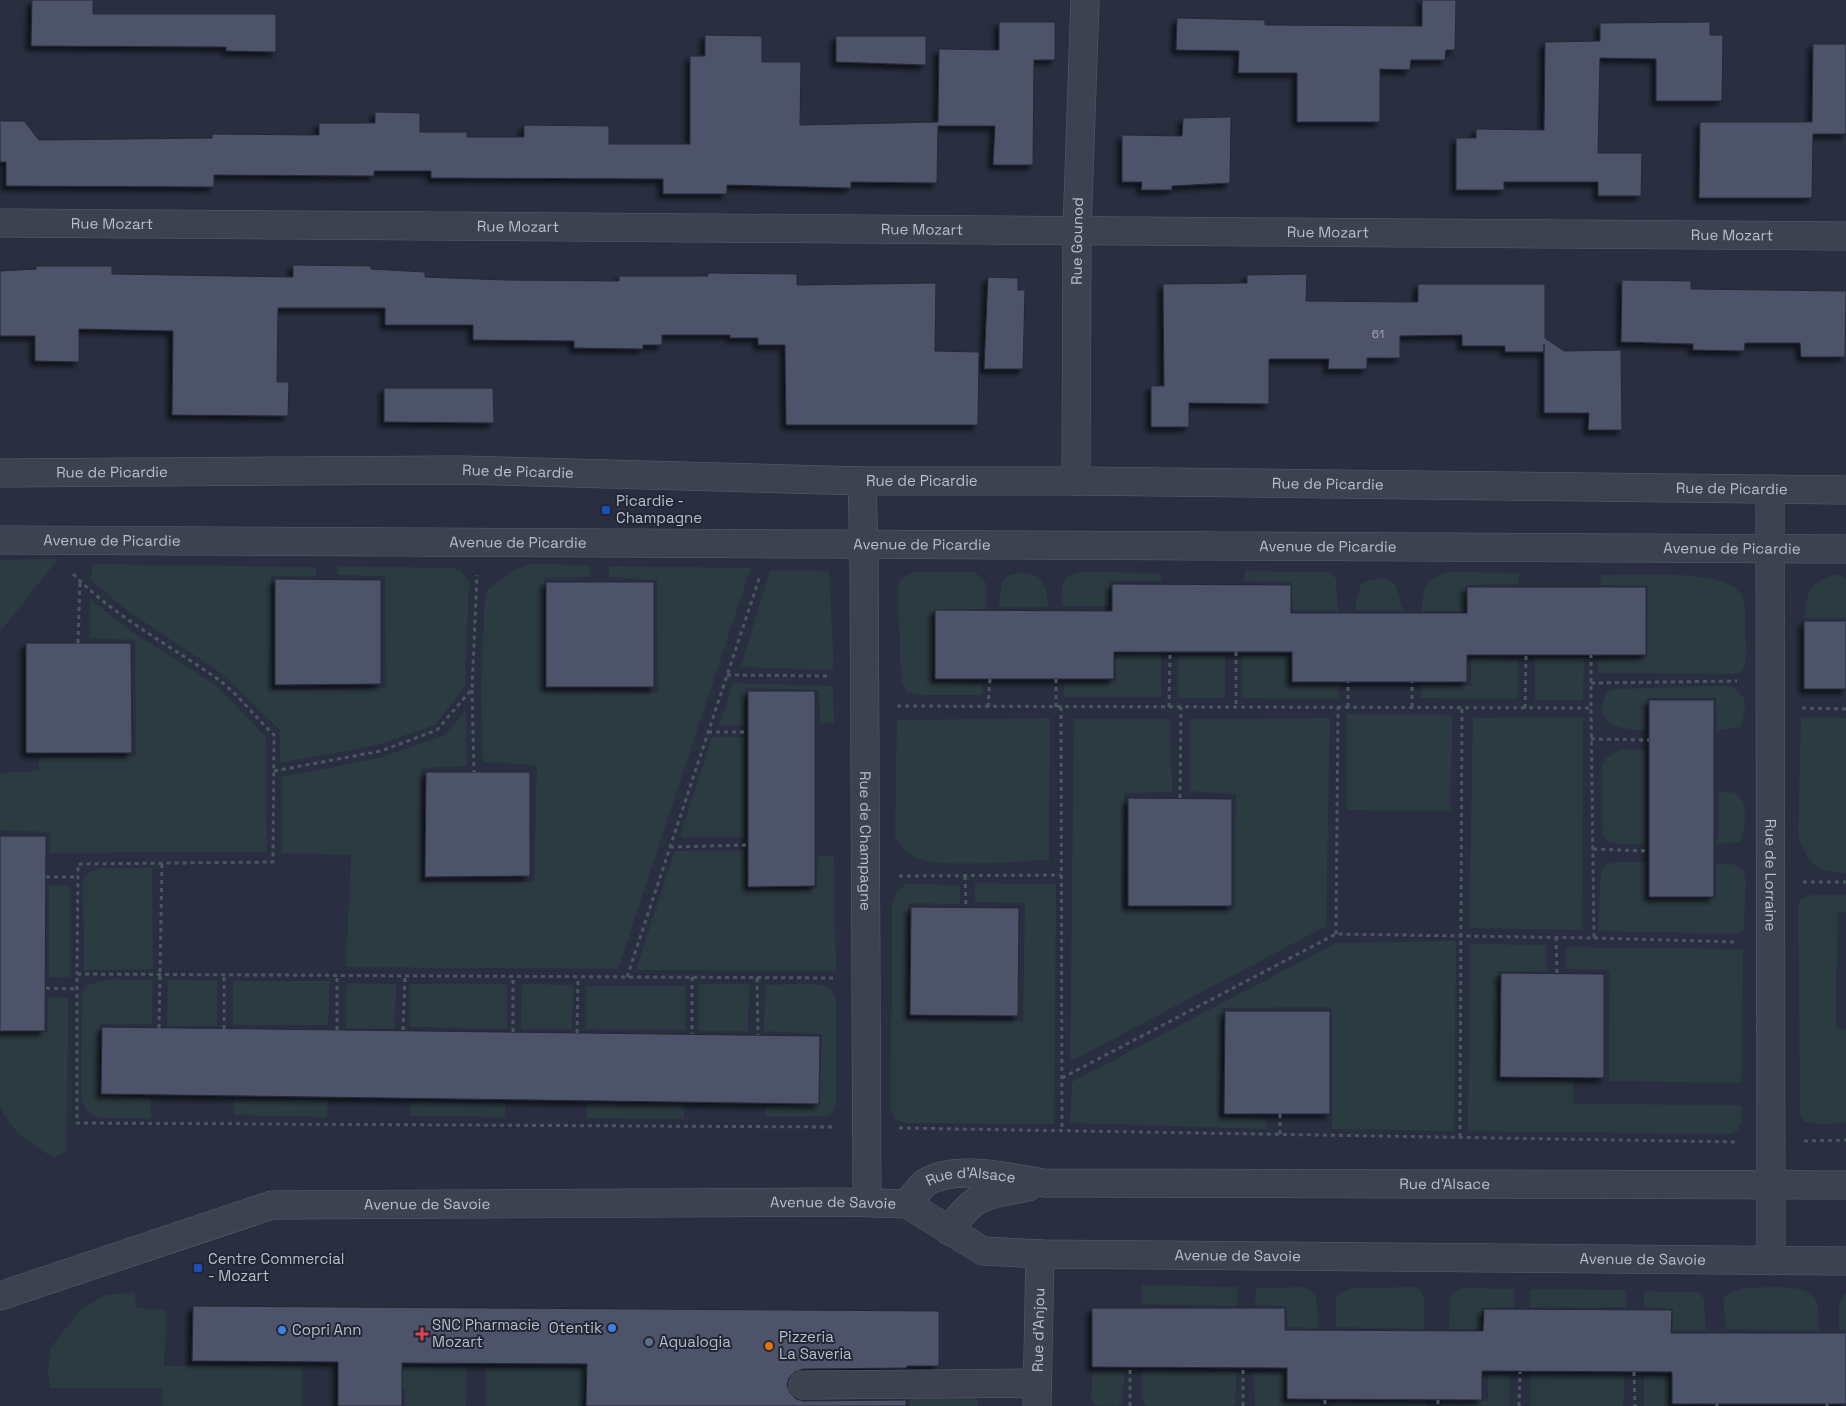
<svg xmlns="http://www.w3.org/2000/svg" width="1846" height="1406" font-family="'Space Grotesk',sans-serif">
  <style>
    .green { fill: #2b3b41 }
    .building { fill: #4e5367; stroke: #242938; filter: url(#shadow) }
    .lines { fill: none; stroke-linecap: round; stroke-linejoin: round }
    .minor-casing { stroke: #585d6b; stroke-width: 29 }
    .path { stroke: #49585e; stroke-width: 3; stroke-dasharray: 4 4; stroke-linecap: butt }
    .minor { stroke: #3d4250; stroke-width: 28 }
    .transit-dot { fill: #1a4fb4; stroke: #222736; stroke-width: 2 }
    .shop-dot { fill: #3f7fe0; stroke: #222736; stroke-width: 2 }
    .health-dot { fill: #e0444e; stroke: #222736; stroke-width: 2 }
    .service-dot { fill: #5c6f8a; stroke: #222736; stroke-width: 2 }
    .food-dot { fill: #e8710a; stroke: #222736; stroke-width: 2 }
    .labels { text-anchor: middle; stroke-width: 4; stroke-linejoin: round; paint-order: stroke }
    .number-label { font-size: 12px; fill: #9fa2b1 }
    .street-label { font-size: 15px; fill: #babdca; stroke: #222736 }
    .poi-label { font-size: 15px; fill: #babdca; stroke: #222736; text-anchor: start }
  </style>
  <defs>
    <filter id="shadow"><feDropShadow dx="-4.5" dy="4.5" stdDeviation="2.5" flood-color="#0009"/></filter>
  </defs>
  <rect width="100%" height="100%" fill="#292f40"/>
  <!-- green -->
  <g class="green">
    <path d="M58 559 0 632V560Z"/>
    <path d="M533 563 590 566V577L544 578V691L658 693 657 580 609 577V566L751 568 618 969 346 967 351 855 282 853V777L379 758 445 735 466 710 467 766 421 768V882H534L537 765 483 762 481 690 485 592 514 570Z"/>
    <path d="M92 564 316 567V576H271L272 690 386 688 385 576 338 575V566L450 568 460 570 469 582 465 686 435 725 377 745 280 763V730L224 675 125 609 91 580Z"/>
    <path d="M770 570 829 571 834 670 741 667Z"/>
    <path d="M1245 571 1331 572 1336 579 1338 611 1293 610 1291 582 1244 581Z"/>
    <path d="M915 572H975L986 583V609L933 610V682L982 683V695H919L907 692 901 681 898 586 901 578Z"/>
    <path d="M1023 572C1045 576 1046 587 1048 607H998L1002 582 1010 575Z"/>
    <path d="M1078 572 1161 573V581H1109V606H1062V587L1066 577Z"/>
    <path d="M1450 572 1519 573 1518 584 1466 585 1465 611H1422C1422 588 1426 577 1450 572Z"/>
    <path d="M1840 574 1846 579V618H1805C1804 591 1813 579 1840 574Z"/>
    <path d="M1601 575C1630 575 1722 569 1739 592 1747 602 1745 617 1745 629 1745 643 1750 663 1740 673L1731 674 1598 673V659L1647 658 1648 586 1600 585Z"/>
    <path d="M1385 578 1395 584 1403 610H1356V599L1361 584 1370 580Z"/>
    <path d="M90 599 129 630 214 684 266 737 267 852 50 853V832L0 830V773L39 771 38 758 136 756 135 640 90 638Z"/>
    <path d="M1161 653V697H1064V683H1116V654Z"/>
    <path d="M1179 656H1225V698H1178Z"/>
    <path d="M1242 656H1289V683L1339 684V699L1242 698Z"/>
    <path d="M1471 658 1518 659 1517 699 1420 698 1421 685 1471 686Z"/>
    <path d="M1535 658H1584L1583 700H1535Z"/>
    <path d="M733 683 833 686 834 723H820L819 690 745 688 744 725 719 726Z"/>
    <path d="M1726 686C1748 690 1748 708 1740 727L1717 731 1716 698H1647L1646 731C1621 728 1591 727 1607 692L1616 689Z"/>
    <path d="M1347 714 1452 715 1451 811 1347 810Z"/>
    <path d="M1583 717 1582 930 1469 928 1473 718Z"/>
    <path d="M1801 717 1846 718V873C1817 873 1807 862 1798 836Z"/>
    <path d="M1050 718 1049 860C1020 861 942 868 919 859 907 854 901 846 895 836L897 720Z"/>
    <path d="M1330 718 1326 926 1070 1062 1074 719H1170L1172 792 1124 793 1121 909 1235 910 1236 794 1190 791 1189 719Z"/>
    <path d="M712 737H744V837H680Z"/>
    <path d="M1621 749 1646 750V845L1609 843 1603 837 1602 767 1605 759Z"/>
    <path d="M1719 792C1725 792 1733 791 1738 795 1748 802 1746 833 1740 842L1718 844Z"/>
    <path d="M675 851H744L746 890 817 889 818 855 834 856 836 971 636 970Z"/>
    <path d="M1618 862H1647V899H1716V864C1730 864 1740 862 1746 876L1744 930 1739 934 1598 931 1601 870 1607 864Z"/>
    <path d="M101 868H152L153 969 84 970 83 883 85 875Z"/>
    <path d="M975 883 1056 884 1054 1124 905 1123 894 1119 891 1109 892 901 897 891 906 884 960 885V904L908 903 907 1020 1023 1021 1025 903 974 902Z"/>
    <path d="M49 885 70 886V978L49 977Z"/>
    <path d="M1812 895H1846V912H1837L1836 1029 1846 1030V1123L1822 1124 1805 1122 1800 1114 1798 904 1803 898Z"/>
    <path d="M1456 941 1454 1131 1332 1129V1007L1222 1008 1219 1117 1267 1119V1129L1070 1123 1072 1082 1336 943Z"/>
    <path d="M1470 944 1547 945V971H1498L1497 1081H1573V1104L1741 1105V1123L1738 1130 1731 1134 1468 1131Z"/>
    <path d="M1566 947 1743 949 1741 1083 1609 1081 1610 970 1566 969Z"/>
    <path d="M113 979 153 980 152 1024H99V1095L150 1098 151 1118H99C86 1114 84 1106 81 1093L82 994 86 985Z"/>
    <path d="M168 980 217 981V1026H167Z"/>
    <path d="M233 981H330L328 1025H233Z"/>
    <path d="M347 983 396 984 395 1029 346 1028Z"/>
    <path d="M410 984H507V1029L410 1027Z"/>
    <path d="M522 984 573 985 572 1029H521Z"/>
    <path d="M699 984H749L748 1031H699Z"/>
    <path d="M765 985C779 985 817 981 828 987 833 990 834 996 836 1001V1104L834 1111 828 1116 765 1117V1105H819L822 1034 764 1031Z"/>
    <path d="M586 986H685V1030L586 1029Z"/>
    <path d="M48 997 68 998 67 1151 54 1157C36 1150 5 1125 0 1105 0 1090 0 1049 0 1032H48Z"/>
    <path d="M234 1099 328 1100 327 1117 234 1115Z"/>
    <path d="M411 1102 505 1103V1117L410 1116Z"/>
    <path d="M587 1103 684 1104V1119L587 1118Z"/>
    <path d="M1142 1285 1237 1287V1306L1141 1304Z"/>
    <path d="M1302 1287 1310 1290 1316 1296 1318 1328 1288 1327 1286 1306 1255 1305 1256 1288Z"/>
    <path d="M1414 1287 1420 1289 1424 1299V1329L1336 1327V1298L1338 1293 1353 1288Z"/>
    <path d="M1463 1288 1515 1289 1514 1307 1482 1308 1481 1329H1449L1451 1293Z"/>
    <path d="M1743 1288C1761 1288 1812 1281 1817 1303 1819 1311 1818 1322 1819 1331L1725 1329 1724 1299 1727 1294Z"/>
    <path d="M1531 1289 1626 1290V1307H1530Z"/>
    <path d="M1644 1291 1700 1292 1704 1300 1706 1330H1673V1309L1644 1307Z"/>
    <path d="M135 1292 136 1308 166 1310 164 1366H302V1406H163L162 1388H50L48 1371 51 1347 80 1310 106 1295Z"/>
    <path d="M1846 1293V1330H1839C1839 1318 1836 1301 1846 1293Z"/>
    <path d="M350 1367H467L466 1406H405V1389L350 1386Z"/>
    <path d="M486 1368H637V1392L584 1391 583 1406H485Z"/>
    <path d="M1093 1370H1125L1121 1404 1117 1406 1094 1405 1091 1397Z"/>
    <path d="M1142 1370 1237 1372 1235 1402 1233 1406H1146L1141 1398Z"/>
    <path d="M1285 1372 1284 1400 1319 1401 1320 1406H1255L1253 1373Z"/>
    <path d="M1531 1373 1625 1374 1623 1406H1531Z"/>
    <path d="M1509 1374V1406H1443V1401H1488V1375Z"/>
    <path d="M1644 1375 1669 1376V1405L1708 1406H1644Z"/>
    <path d="M977 1396 978 1406H910V1397Z"/>
    <rect x="1332" y="1401" width="95" height="5"/>
  </g>
  <!-- building -->
  <g class="building">
    <path d="M32 0H93V14H276V52L226 51V47L31 46Z"/>
    <path d="M1422 0H1456L1455 50H1446L1445 60H1411L1410 70 1380 69V122H1297V73H1238L1239 51 1176 50 1177 18 1265 20V25L1422 26Z"/>
    <path d="M999 22H1055V60H1034L1033 165H993L995 126H938L937 183 851 182V188L727 185V194H663V179L431 178V171H374V176L214 175V187L6 186V162H0V121H24L39 140 212 138V134L319 135V123H375V112L420 113V132H467V137H524V125L609 126V144H690V56H705V35L762 36V62H801L800 125 938 122 939 49 999 50Z"/>
    <path d="M1710 22V35H1723L1722 101H1656V59L1600 58 1598 153H1642L1641 196H1598V182H1504V190H1456V138H1476V129L1544 130 1545 42 1600 41V23Z"/>
    <path d="M836 36H926V65L836 62Z"/>
    <path d="M1813 44H1846V134H1813L1812 198H1699L1700 122H1812Z"/>
    <path d="M1231 117 1230 183 1172 186V190H1141L1142 182H1122V135L1182 136 1183 118Z"/>
    <path d="M293 265 371 266V269L425 272V277L506 280 619 281V276H708V273L797 274V285L936 283 935 351 979 352 978 425H786L785 345H758V338H730V335H662V345H643V349L574 348V341L473 340V325H385V308H278L277 382H289L288 416 172 415 173 331 79 329V362L35 361V336H0V271L36 269V266H112V274L293 277Z"/>
    <path d="M1307 274 1306 301 1418 302V284H1545V338L1564 351 1621 350 1622 430H1588L1589 413H1544V344V352H1505V346H1462V335L1400 336V358H1367V369H1328L1329 359H1269V404L1189 403V427H1151V386H1164L1163 284 1247 283V275Z"/>
    <path d="M988 277 1018 278V290H1025L1023 369H984Z"/>
    <path d="M1622 280 1691 281V289L1846 291 1845 357H1801L1800 343H1745L1744 351 1693 350V344L1621 342Z"/>
    <path d="M384 388H493L494 423 384 422Z"/>
    <path d="M275 579 381 580V684L275 685Z"/>
    <rect x="546" y="582" width="108" height="105"/>
    <path d="M1112 584 1291 585V613H1467V587H1646V655H1467V682H1292V652H1114V679H935V610L1112 611Z"/>
    <rect x="1804" y="621" width="42" height="68"/>
    <path d="M26 643H131L132 753H26Z"/>
    <path d="M748 691H815V886L748 887Z"/>
    <rect x="1649" y="700" width="65" height="197"/>
    <path d="M426 772H530V876L425 877Z"/>
    <path d="M1128 798 1232 799V906H1128Z"/>
    <path d="M0 836H46L45 1031H0Z"/>
    <path d="M911 907 1019 908 1018 1016 910 1015Z"/>
    <path d="M1501 973 1604 974V1078L1500 1077Z"/>
    <path d="M1225 1011H1330V1114H1224Z"/>
    <path d="M102 1027 820 1036 819 1104 101 1094Z"/>
    <path d="M193 1306 939 1311V1366H907V1368L803 1369 795 1372 789 1378 787 1385 790 1393 796 1399 803 1401 906 1400V1406H586L587 1364 402 1363V1406H338V1362L192 1361Z"/>
    <path d="M1092 1308H1285V1330L1483 1331 1484 1309 1672 1310 1671 1333H1846V1404H1672V1372L1482 1371V1400L1287 1399V1368L1092 1367Z"/>
  </g>
  <g class="lines">
    <defs>
      <g id="minor">
        <path id="s1" d="M0 223 1846 236"/>
        <path id="s2" d="M0 473 460 470 862 481H1076L1846 490"/>
        <path id="s3" d="M862 481 864 556 867 1202"/>
        <path id="s4" d="M1076 481 1077 231 1085 0"/>
        <path id="s5" d="M1770 489 1771 1261"/>
        <path id="s6" d="M0 540 1846 549"/>
        <path id="s7" d="M907 1204C913 1197 919 1188 925 1183 956 1163 1010 1178 1044 1183L1846 1185"/>
        <path d="M949 1231C976 1192 984 1196 1028 1187"/>
        <path id="s8" d="M0 1296 272 1205 841 1202 907 1204 983 1251 1040 1254 1846 1261"/>
        <path d="M803 1385 1037 1383"/>
        <path id="s9" d="M1037 1406 1040 1254"/>
      </g>
    </defs>
    <!-- minor casing -->
    <use href="#minor" class="minor-casing"/>
    <!-- path -->
    <g class="path">
      <path d="M73 574C116 618 170 645 219 680 239 695 256 718 274 735L273 862 78 864 77 974"/>
      <path d="M78 643 80 582"/>
      <path d="M1236 652V707"/>
      <path d="M727 675 830 676"/>
      <path d="M1056 679V707"/>
      <path d="M1591 683 1737 681"/>
      <path d="M472 690 474 772"/>
      <path d="M897 706 1591 708V655"/>
      <path d="M988 707 990 679"/>
      <path d="M1061 707 1062 1130"/>
      <path d="M1169 707 1170 651"/>
      <path d="M1348 707V682"/>
      <path d="M1412 707V682"/>
      <path d="M1525 708 1526 655"/>
      <path d="M1802 708 1846 709"/>
      <path d="M708 732H748"/>
      <path d="M1591 739 1649 740"/>
      <path d="M274 771 381 751 437 730 472 689 477 575"/>
      <path d="M1180 798 1181 707"/>
      <path d="M670 847 748 845"/>
      <path d="M1593 849 1649 851"/>
      <path d="M899 876 1061 875"/>
      <path d="M965 876 966 908"/>
      <path d="M46 877H78"/>
      <path d="M1803 882H1846"/>
      <path d="M1336 934 1338 707"/>
      <path d="M1556 937 1557 973"/>
      <path d="M1594 938 1738 942"/>
      <path d="M627 977 760 576"/>
      <path d="M692 977V1034"/>
      <path d="M757 978 758 1035"/>
      <path d="M833 978 77 974V1123L833 1127"/>
      <path d="M46 988 77 989"/>
      <path d="M159 1028 162 863"/>
      <path d="M224 1029V975"/>
      <path d="M337 1030V976"/>
      <path d="M403 1030 405 976"/>
      <path d="M513 1032V976"/>
      <path d="M577 1033 578 977"/>
      <path d="M1062 1078 1336 934 1594 938 1591 708"/>
      <path d="M1280 1114V1135"/>
      <path d="M899 1128 1738 1142"/>
      <path d="M1460 1137 1462 708"/>
      <path d="M1804 1141 1846 1140"/>
      <path d="M1634 1372 1635 1406"/>
      <path d="M1325 1400V1406"/>
      <path d="M1438 1400V1406"/>
      <path d="M1717 1403V1406"/>
      <path d="M1827 1403V1406"/>
      <path d="M1130 1406V1369"/>
      <path d="M1243 1406V1369"/>
      <path d="M1519 1406 1520 1372"/>
    </g>
    <!-- minor -->
    <use href="#minor" class="minor"/>
  </g>
  <!-- markers -->
  <g class="transit-dot">
    <rect x="601" y="505" width="10" height="10" rx="2.5"/>
    <rect x="193" y="1263" width="10" height="10" rx="2.5"/>
  </g>
  <g class="shop-dot">
    <circle cx="612" cy="1328" r="5"/>
    <circle cx="282" cy="1330" r="5"/>
  </g>
  <path class="health-dot" d="M419.5 1326.5h5v5h5v5h-5v5h-5v-5h-5v-5h5z"/>
  <circle class="service-dot" cx="649" cy="1342" r="5"/>
  <circle class="food-dot" cx="769" cy="1346" r="5"/>
  <g class="labels">
    <!-- number labels -->
    <g class="number-label">
      <text x="1378" y="338">61</text>
    </g>
    <!-- street labels -->
    <g class="street-label">
      <text dy="5" stroke="none"><textPath href="#s1" startOffset="112">Rue Mozart</textPath></text>
      <text dy="5" stroke="none"><textPath href="#s1" startOffset="518">Rue Mozart</textPath></text>
      <text dy="5" stroke="none"><textPath href="#s1" startOffset="922">Rue Mozart</textPath></text>
      <text dy="5" stroke="none"><textPath href="#s1" startOffset="1328">Rue Mozart</textPath></text>
      <text dy="5" stroke="none"><textPath href="#s1" startOffset="1732">Rue Mozart</textPath></text>
      <text dy="5" stroke="none"><textPath href="#s4" startOffset="240">Rue Gounod</textPath></text>
      <text dy="5" stroke="none"><textPath href="#s2" startOffset="112">Rue de Picardie</textPath></text>
      <text dy="5" stroke="none"><textPath href="#s2" startOffset="518">Rue de Picardie</textPath></text>
      <text dy="5" stroke="none"><textPath href="#s2" startOffset="922">Rue de Picardie</textPath></text>
      <text dy="5" stroke="none"><textPath href="#s2" startOffset="1328">Rue de Picardie</textPath></text>
      <text dy="5" stroke="none"><textPath href="#s2" startOffset="1732">Rue de Picardie</textPath></text>
      <text dy="5" stroke="none"><textPath href="#s6" startOffset="112">Avenue de Picardie</textPath></text>
      <text dy="5" stroke="none"><textPath href="#s6" startOffset="518">Avenue de Picardie</textPath></text>
      <text dy="5" stroke="none"><textPath href="#s6" startOffset="922">Avenue de Picardie</textPath></text>
      <text dy="5" stroke="none"><textPath href="#s6" startOffset="1328">Avenue de Picardie</textPath></text>
      <text dy="5" stroke="none"><textPath href="#s6" startOffset="1732">Avenue de Picardie</textPath></text>
      <text dy="5" stroke="none"><textPath href="#s3" startOffset="360">Rue de Champagne</textPath></text>
      <text dy="5" stroke="none"><textPath href="#s5" startOffset="386">Rue de Lorraine</textPath></text>
      <text dy="5" stroke="none"><textPath href="#s7" startOffset="75">Rue d'Alsace</textPath></text>
      <text dy="5" stroke="none"><textPath href="#s7" startOffset="550">Rue d'Alsace</textPath></text>
      <text dy="5" stroke="none"><textPath href="#s8" startOffset="848">Avenue de Savoie</textPath></text>
      <text dy="5" stroke="none"><textPath href="#s8" startOffset="442">Avenue de Savoie</textPath></text>
      <text dy="5" stroke="none"><textPath href="#s8" startOffset="1266">Avenue de Savoie</textPath></text>
      <text dy="5" stroke="none"><textPath href="#s8" startOffset="1671">Avenue de Savoie</textPath></text>
      <text dy="5" stroke="none"><textPath href="#s9" startOffset="76">Rue d'Anjou</textPath></text>
    </g>
    <!-- poi labels -->
    <g class="poi-label">
      <text x="616" y="506">Picardie -<tspan x="616" dy="17">Champagne</tspan></text>
      <text x="208" y="1264">Centre Commercial<tspan x="208" dy="17">- Mozart</tspan></text>
      <text x="432" y="1330">SNC Pharmacie<tspan x="432" dy="17">Mozart</tspan></text>
      <text x="602" y="1333" text-anchor="end">Otentik</text>
      <text x="292" y="1335">Copri Ann</text>
      <text x="779" y="1342">Pizzeria<tspan x="779" dy="17">La Saveria</tspan></text>
      <text x="659" y="1347">Aqualogia</text>
    </g>
  </g>
</svg>
